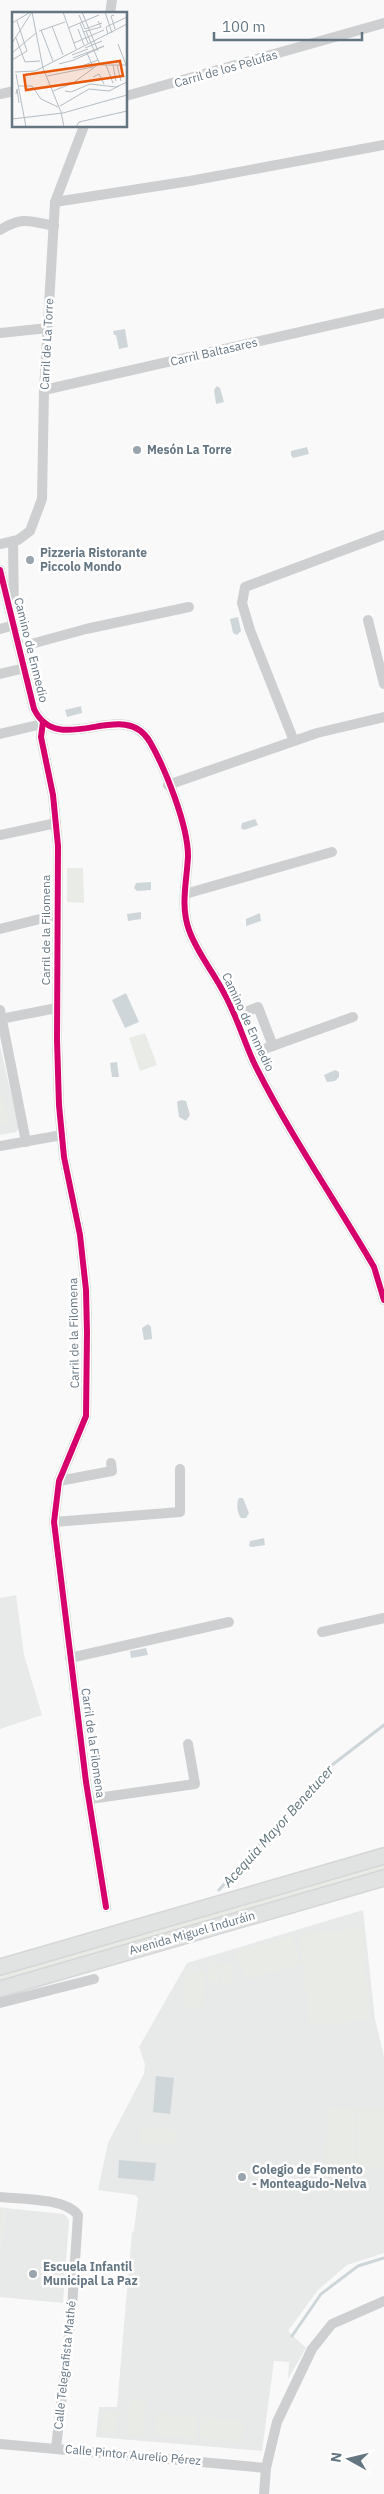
<svg xmlns="http://www.w3.org/2000/svg" width="384" height="2494" font-family="'IBM Plex Sans',sans-serif">
  <style>
    .built { fill: #e8e9e9 }
    .green { fill: #e8ebe6 }
    .water { fill: #ced6d9 }
    .lines { fill: none; stroke-linecap: round; stroke-linejoin: round }
    .stream { stroke: #ced6d9; stroke-width: 3 }
    .primary-casing { stroke: #d5d6d7; stroke-width: 18 }
    .minor { stroke: #cecfd0; stroke-width: 10 }
    .primary { stroke: #e1e2e2; stroke-width: 15 }
    .cycleway-casing { stroke: #fff; stroke-width: 9 }
    .cycleway { stroke: #d6006c; stroke-width: 6 }
    .poi-dot { fill: #99a4ac; stroke: #fff; stroke-width: 2 }
    .labels { text-anchor: middle; stroke-width: 5; stroke-linejoin: round; paint-order: stroke }
    .street-label { font-size: 12px; fill: #657683; stroke: #fff }
    .poi-label { font-size: 12px; font-weight: bold; fill: #657683; stroke: #fff; text-anchor: start }
    .water-label { font-size: 14px; font-style: italic; fill: #60757c; stroke: #fff }
    .inset-road { fill: none; stroke: #b5bdc3; stroke-width: 1 }
    .view { fill: #e8590c; fill-opacity: 0.15; stroke: #e8590c; stroke-width: 2.5 }
    .inset-edge { fill: none; stroke: #657683; stroke-width: 2.5 }
  </style>
  <rect width="100%" height="100%" fill="#f9f9f9"/>
  <!-- built -->
  <g class="built">
    <path d="M0 1046 19 1128 16 1132 0 1135Z"/>
    <path d="M16 1595 24 1655 42 1715 0 1729V1598Z"/>
    <path d="M363 1910 375 2019 384 2056V2253L347 2265 318 2290 288 2331 306 2348 288 2379 289 2362 274 2361 262 2451 96 2437 99 2407H117L132 2232 134 2231 138 2198 135 2195 98 2190 108 2143 144 2074 145 2064 139 2047 187 1963Z"/>
    <path d="M5 2208 64 2214 69 2220 63 2303 0 2297V2252Z"/>
  </g>
  <!-- green -->
  <g class="green">
    <path d="M67 868H83L84 903 67 902Z"/>
    <path d="M145 1033 157 1065 140 1071 129 1038Z"/>
    <path d="M4 1097 9 1123 0 1125V1098Z"/>
    <path d="M384 1864V1870L0 1981V1976Z"/>
    <path d="M362 1928 370 2020 309 2026 300 1934Z"/>
    <path d="M293 1935 301 1964 245 1980 236 1952Z"/>
    <path d="M210 1961 221 1963 219 1983 207 1982Z"/>
    <path d="M223 1963 234 1964 232 1984 221 1983Z"/>
    <path d="M186 1969 206 1971 202 2008 182 2006Z"/>
    <path d="M328 2108 356 2109 354 2168 325 2167Z"/>
    <path d="M358 2109 384 2110V2169L356 2168Z"/>
    <path d="M141 2127 176 2130 174 2146 139 2143Z"/>
    <path d="M0 2207 5 2208 0 2252Z"/>
    <path d="M130 2399 146 2401 144 2435 127 2434Z"/>
    <path d="M103 2411 117 2413 115 2434 101 2432Z"/>
    <path d="M157 2413 198 2417 196 2439 155 2435Z"/>
    <path d="M202 2417 243 2420 241 2442 200 2438Z"/>
  </g>
  <!-- water -->
  <g class="water">
    <path d="M125 329 128 347 119 349 116 335H114L113 331Z"/>
    <path d="M217 386 220 388 224 402 216 404 214 390Z"/>
    <path d="M307 447 309 454 293 458 291 455V451Z"/>
    <path d="M238 617 241 631 237 635 233 633 230 619Z"/>
    <path d="M81 706 82 713 67 717 65 710Z"/>
    <path d="M255 819 258 825 244 830 241 828 242 823Z"/>
    <path d="M151 882V890L137 891 134 888 136 883Z"/>
    <path d="M141 912V919L128 921 127 914Z"/>
    <path d="M260 913 261 921 246 926V919Z"/>
    <path d="M126 993 139 1022 125 1028 112 1000Z"/>
    <path d="M117 1062 119 1077H112L110 1063Z"/>
    <path d="M335 1070 339 1072V1077L335 1081 327 1082 324 1075Z"/>
    <path d="M181 1100 186 1101 190 1115 186 1121 179 1117 177 1102Z"/>
    <path d="M148 1324 151 1327 152 1339 144 1340 142 1328Z"/>
    <path d="M239 1498H243L249 1513 246 1518H241C237 1513 236 1503 239 1498Z"/>
    <path d="M264 1538 265 1545 252 1547 249 1546 250 1541Z"/>
    <path d="M146 1648 148 1655 131 1658 130 1651Z"/>
    <path d="M156 2076 174 2078 170 2114 153 2112Z"/>
    <path d="M119 2160 156 2163 154 2181 118 2178Z"/>
  </g>
  <g class="lines">
    <!-- stream -->
    <g class="stream">
      <path d="M219 1890 323 1772 384 1725"/>
      <path d="M292 2336 321 2294 358 2266 384 2258"/>
    </g>
    <defs>
      <g id="primary">
        <path d="M0 1967 384 1856"/>
        <path d="M0 1989 384 1878"/>
      </g>
    </defs>
    <!-- primary casing -->
    <use href="#primary" class="primary-casing"/>
    <!-- minor -->
    <g class="minor">
      <path d="M110 14 112 0"/>
      <path d="M0 94 14 91"/>
      <path d="M126 96 384 23"/>
      <path d="M55 202 190 181 384 145"/>
      <path d="M0 230C22 216 30 221 54 226"/>
      <path d="M0 333 48 328"/>
      <path d="M44 390 384 313"/>
      <path d="M13 541 14 612"/>
      <path d="M0 544 18 540 30 531 42 499 44 390 55 202 84 126"/>
      <path d="M0 570 34 709C59 760 124 696 150 742 165 768 188 825 188 856 187 881 180 905 189 930 197 953 213 971 224 993 237 1016 244 1042 255 1065 290 1135 335 1200 374 1267L384 1300"/>
      <path d="M368 620 384 684"/>
      <path d="M0 629 15 625"/>
      <path d="M20 647 86 629 189 607"/>
      <path d="M0 674 25 668"/>
      <path d="M43 722 41 737 53 795 58 846 57 1040 59 1105 64 1157 80 1235 86 1290 87 1333 86 1416 59 1481 54 1522 86 1782 106 1907"/>
      <path d="M0 734 42 724"/>
      <path d="M294 741 250 630 242 603 245 587 384 535"/>
      <path d="M168 785 317 733 384 717"/>
      <path d="M0 835 56 823"/>
      <path d="M185 894 332 852"/>
      <path d="M0 929 56 915"/>
      <path d="M0 1010 26 1142"/>
      <path d="M235 1016 258 1007 273 1046"/>
      <path d="M0 1019 57 1008"/>
      <path d="M250 1054 353 1017"/>
      <path d="M0 1146 62 1135"/>
      <path d="M59 1481 112 1471 111 1463"/>
      <path d="M54 1522 180 1512V1469"/>
      <path d="M322 1632 384 1618"/>
      <path d="M70 1658 229 1622"/>
      <path d="M90 1799 195 1784 188 1744"/>
      <path d="M0 2003 94 1979"/>
      <path d="M0 2197C21 2199 65 2198 78 2215L72 2308 56 2448"/>
      <path d="M0 2444 266 2468"/>
      <path d="M264 2494 266 2468 277 2422 312 2349 332 2324 384 2301"/>
    </g>
    <!-- primary -->
    <use href="#primary" class="primary"/>
    <defs>
      <g id="cycleway">
        <path d="M0 570 34 709C59 760 124 696 150 742 165 768 188 825 188 856 187 881 180 905 189 930 197 953 213 971 224 993 237 1016 244 1042 255 1065 290 1135 335 1200 374 1267L384 1300"/>
        <path d="M43 722 41 737 53 795 58 846 57 1040 59 1105 64 1157 80 1235 86 1290 87 1333 86 1416 59 1481 54 1522 86 1782 106 1907"/>
      </g>
    </defs>
    <!-- cycleway casing -->
    <use href="#cycleway" class="cycleway-casing"/>
    <!-- cycleway -->
    <use href="#cycleway" class="cycleway"/>
  </g>
  <!-- markers -->
  <g class="poi-dot">
    <circle cx="137" cy="450" r="5"/>
    <circle cx="30" cy="560" r="5"/>
    <circle cx="242" cy="2177" r="5"/>
    <circle cx="33" cy="2274" r="5"/>
  </g>
  <g class="labels">
    <!-- street labels -->
    <g class="street-label">
      <text transform="translate(226 69) rotate(-16)" y="4">Carril de los Pelufas</text>
      <text transform="translate(47 344) rotate(-87)" y="4">Carril de La Torre</text>
      <text transform="translate(214 352) rotate(-13)" y="4">Carril Baltasares</text>
      <text transform="translate(31 650) rotate(76)" y="4">Camino de Enmedio</text>
      <text transform="translate(46 930) rotate(-90)" y="4">Carril de la Filomena</text>
      <text transform="translate(248 1022) rotate(65)" y="4">Camino de Enmedio</text>
      <text transform="translate(74 1333) rotate(-91)" y="4">Carril de la Filomena</text>
      <text transform="translate(93 1743) rotate(82)" y="4">Carril de la Filomena</text>
      <text transform="translate(192 1933) rotate(-16)" y="4">Avenida Miguel Induráin</text>
      <text transform="translate(65 2365) rotate(-84)" y="4">Calle Telegrafista Mathé</text>
      <text transform="translate(133 2455) rotate(5)" y="4">Calle Pintor Aurelio Pérez</text>
    </g>
    <!-- poi labels -->
    <g class="poi-label">
      <text x="147" y="454">Mesón La Torre</text>
      <text x="40" y="557">Pizzeria Ristorante<tspan x="40" dy="14">Piccolo Mondo</tspan></text>
      <text x="252" y="2174">Colegio de Fomento<tspan x="252" dy="14">- Monteagudo-Nelva</tspan></text>
      <text x="43" y="2271">Escuela Infantil<tspan x="43" dy="14">Municipal La Paz</tspan></text>
    </g>
    <!-- water labels -->
    <g class="water-label">
      <text transform="translate(278 1826) rotate(-48)" y="5">Acequia Mayor Benetucer</text>
    </g>
  </g>
  <!-- overview -->
  <g transform="translate(12 12)">
    <rect width="115" height="115" fill="#f9f9f9"/>
    <path class="inset-road" d="M20 0 31 56 49 100 52 115M51 0 64 37M70 0 86 39M93 0 100 21M67 3 73 17 90 11M102 3 99 4 103 17M5 9 15 39M0 11 17 1M68 11 76 31M40 14 51 43M56 16 87 3M66 17 72 33M29 18 41 49M27 19 53 10M74 19 88 53H115M71 20 89 15 86 9M96 22 94 15 115 5M4 26 13 50 28 49M0 31 20 0M62 31 92 18M106 32 114 53M73 36 90 29M0 41 24 21M75 41 81 55M60 43 76 37M61 46 92 34M0 48 15 39M62 48 92 34M47 52 62 48M94 53 101 71M101 53 104 69M105 53 109 69M31 55 115 12M67 55 86 48M3 60 23 59 31 55M4 62 14 115M35 64 81 55M81 65 87 62 92 72M7 74H20L29 87 46 95M41 79 61 71 87 52M53 79 59 80 78 72 104 75 115 70M4 82 5 77 7 91M48 94 77 77 97 79 107 74M51 101 115 83M0 107 51 101M64 115 67 110 115 99"/>
    <path class="view" d="M108 49 111 64 14 78 12 63Z"/>
    <rect width="115" height="115" class="inset-edge"/>
  </g>
  <!-- north arrow -->
  <g transform="translate(349 2459) rotate(278)" stroke="#ffffff" stroke-width="4" paint-order="stroke">
  <path d="M0-4L9 19L0 12L-9 19Z" fill="#657683"/>
  <text y="-8" font-size="14" font-weight="bold" text-anchor="middle" fill="#657683">N</text>
  </g>
  <!-- scale -->
  <path d="M214 32v8h148v-8" fill="none" stroke="#657683" stroke-width="2.5"/>
  <text x="222" y="32" font-size="15" fill="#657683" stroke="#ffffff" stroke-width="4" paint-order="stroke">100 m</text>
</svg>
